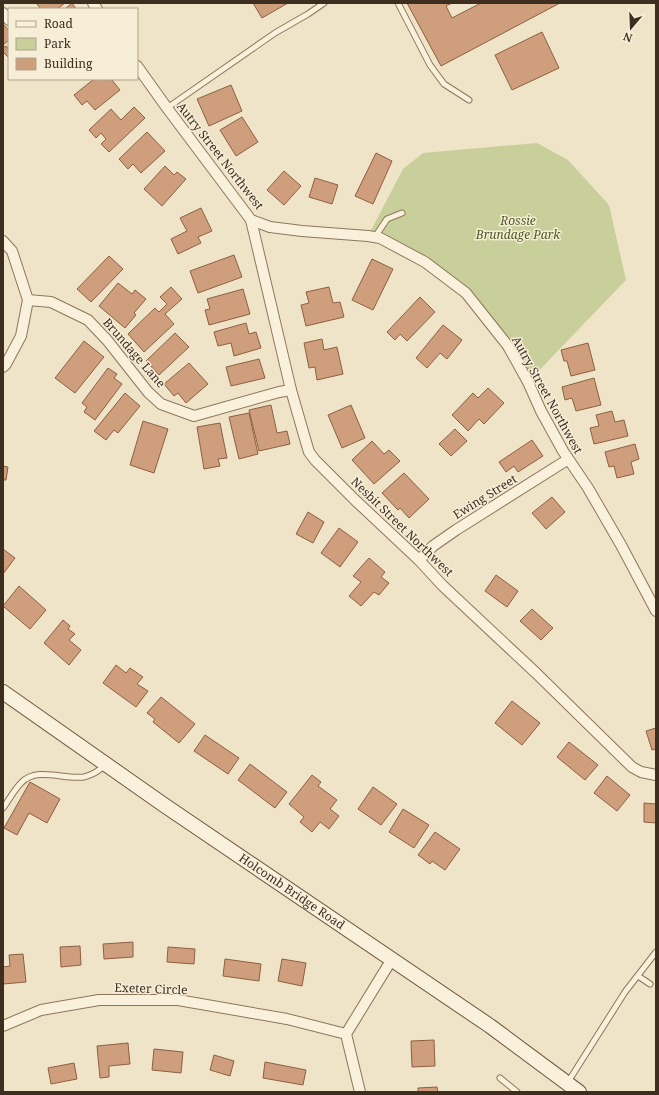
<svg xmlns="http://www.w3.org/2000/svg" width="659" height="1095" font-family="'Noto Serif',serif">
  <style>
    .green { fill: #c9cf9b }
    .building { fill: #cf9f7d; stroke: #8d5f41 }
    .lines { fill: none; stroke-linecap: round; stroke-linejoin: round }
    .lane-casing { stroke: #8d765c; stroke-width: 7 }
    .street-casing { stroke: #8d765c; stroke-width: 12 }
    .secondary-casing { stroke: #6f573f; stroke-width: 16 }
    .lane { stroke: #faf1dc; stroke-width: 5 }
    .street { stroke: #faf1dc; stroke-width: 10 }
    .secondary { stroke: #faf1dc; stroke-width: 14 }
    .labels { text-anchor: middle; stroke-width: 3; stroke-linejoin: round; paint-order: stroke }
    .street-label { font-size: 12px; fill: #3d2e20; stroke: #f7eed8 }
    .park-label { font-size: 12px; font-style: italic; fill: #4d5a26; stroke: #f7eed8 }
  </style>
  <rect width="100%" height="100%" fill="#f0e4c8"/>
  <!-- green -->
  <path class="green" d="M537 143 568 160 609 205 626 280 528 382 466 293 430 266 368 236 403 169 423 153Z"/>
  <!-- building -->
  <g class="building">
    <path d="M36 3H65L57 9H41Z"/>
    <path d="M72 3 76 9H65Z"/>
    <path d="M253 3H288L262 18Z"/>
    <path d="M407 3H452L446 6 452 18 481 3H560L441 66Z"/>
    <path d="M3 24 9 31V40L3 45Z"/>
    <path d="M542 32 559 68 512 90 495 55Z"/>
    <path d="M6 46 9 50V58L3 52V48Z"/>
    <path d="M94 79H111L120 90 95 110 87 101 82 105 74 95Z"/>
    <path d="M231 85 242 111 209 126 197 99Z"/>
    <path d="M134 107 145 118 109 152 101 144 106 139 101 133 96 138 89 130 111 109 121 120Z"/>
    <path d="M242 117 258 142 236 156 220 130Z"/>
    <path d="M147 132 165 151 141 173 133 164 128 169 119 159Z"/>
    <path d="M376 153 392 161 373 204 355 196Z"/>
    <path d="M165 166 174 175 177 172 186 179 162 206 144 189Z"/>
    <path d="M284 171 301 186 284 205 267 190Z"/>
    <path d="M315 178 338 185 332 204 309 197Z"/>
    <path d="M201 208 212 231 198 237 201 243 178 254 171 239 187 231 180 218Z"/>
    <path d="M234 255 242 277 198 293 190 271Z"/>
    <path d="M109 256 123 269 91 302 77 289Z"/>
    <path d="M372 259 393 269 373 310 352 300Z"/>
    <path d="M118 283 132 294 135 290 146 299 134 313 136 315 125 328 99 306Z"/>
    <path d="M171 287 182 299 165 314 174 324 144 352 128 334 155 308 159 312 167 304 160 297Z"/>
    <path d="M329 287 333 303 340 302 344 317 306 326 301 305 309 303 306 292Z"/>
    <path d="M243 289 250 314 209 325 205 310 210 309 207 299Z"/>
    <path d="M420 297 435 312 407 341 400 334 395 340 387 332Z"/>
    <path d="M246 323 249 334 256 332 261 348 234 356 231 343 218 346 214 332Z"/>
    <path d="M443 325 462 340 447 359 440 353 427 368 416 358Z"/>
    <path d="M175 333 189 347 159 375 146 361Z"/>
    <path d="M322 339 324 350 337 347 343 374 317 380 315 367 309 368 304 343Z"/>
    <path d="M84 341 104 357 75 393 55 378Z"/>
    <path d="M588 343 595 370 571 376 567 361H564L561 350Z"/>
    <path d="M259 359 265 378 231 386 226 367Z"/>
    <path d="M189 363 208 384 186 403 178 393 174 396 164 384Z"/>
    <path d="M108 368 117 374 114 378 122 384 95 420 84 412 87 407 82 403Z"/>
    <path d="M594 378 601 405 576 411 572 398 565 400 562 387Z"/>
    <path d="M488 388 504 403 484 424 479 419 468 431 452 415 473 393 478 398Z"/>
    <path d="M125 393 140 406 118 433 114 430 106 440 94 431Z"/>
    <path d="M271 405 277 433 287 431 290 444 259 451 249 410Z"/>
    <path d="M351 405 365 438 342 448 328 415Z"/>
    <path d="M612 411 615 422 624 420 628 436 594 444 590 428 599 426 596 415Z"/>
    <path d="M249 413 258 454 239 459 229 417Z"/>
    <path d="M143 421 168 429 154 473 130 465Z"/>
    <path d="M220 423 227 458 218 459 220 466 204 469 197 427Z"/>
    <path d="M455 429 467 441 451 456 439 444Z"/>
    <path d="M532 440 543 456 518 472 514 466 506 472 499 462Z"/>
    <path d="M372 441 384 454 389 450 400 461 374 484 352 460Z"/>
    <path d="M635 444 639 459 631 462 634 474 617 478 614 466 609 467 605 452Z"/>
    <path d="M3 466 8 467 6 480H3Z"/>
    <path d="M404 473 429 499 409 518 400 508 398 510 382 493Z"/>
    <path d="M552 497 565 512 546 529 532 513Z"/>
    <path d="M308 512 324 522 313 543 296 534Z"/>
    <path d="M339 528 358 542 340 567 321 553Z"/>
    <path d="M3 549 15 558 3 574Z"/>
    <path d="M369 558 385 572 381 577 389 583 379 595 374 592 361 606 349 596 361 582 353 576Z"/>
    <path d="M496 575 518 591 507 607 485 591Z"/>
    <path d="M19 586 46 610 30 629 3 606Z"/>
    <path d="M532 609 553 628 541 640 520 621Z"/>
    <path d="M63 620 70 626 68 629 75 634 69 640 81 650 69 665 44 643Z"/>
    <path d="M116 665 126 673 130 668 143 677 137 684 148 691 136 707 103 683Z"/>
    <path d="M161 697 195 724 179 743 153 722 155 719 147 713Z"/>
    <path d="M512 701 540 723 522 745 495 723Z"/>
    <path d="M656 728V749L652 750 646 731Z"/>
    <path d="M205 735 239 758 228 774 194 751Z"/>
    <path d="M569 742 598 765 585 780 557 757Z"/>
    <path d="M250 764 287 792 275 808 238 780Z"/>
    <path d="M312 775 321 782 318 786 337 800 330 809 339 816 329 829 320 822 312 832 300 822 304 817 289 804Z"/>
    <path d="M607 776 630 795 617 811 594 793Z"/>
    <path d="M30 782 60 799 47 823 29 813 17 835 4 828Z"/>
    <path d="M373 787 397 804 381 825 358 809Z"/>
    <path d="M644 803 656 804V823L644 822Z"/>
    <path d="M403 809 429 825 414 848 389 832Z"/>
    <path d="M435 832 460 849 445 870 432 861 430 864 418 855Z"/>
    <path d="M133 942V957L104 959 103 944Z"/>
    <path d="M80 946 81 965 61 967 60 947Z"/>
    <path d="M168 947 195 949 194 964 167 962Z"/>
    <path d="M23 954 26 982 3 984V967L10 966 9 955Z"/>
    <path d="M225 959 261 964 259 981 223 976Z"/>
    <path d="M282 959 306 963 302 986 278 981Z"/>
    <path d="M434 1040 435 1066 412 1067 411 1041Z"/>
    <path d="M128 1043 130 1064 109 1066V1077L100 1078 97 1046Z"/>
    <path d="M154 1049 183 1052 181 1073 152 1070Z"/>
    <path d="M214 1055 234 1061 230 1076 210 1070Z"/>
    <path d="M265 1062 306 1070 303 1085 263 1078Z"/>
    <path d="M74 1063 77 1079 51 1084 48 1068Z"/>
    <path d="M437 1087 438 1092H418V1088Z"/>
  </g>
  <g class="lines">
    <defs>
      <g id="lane">
        <path d="M398 3 430 65 444 84 469 100"/>
        <path d="M167 108 275 33 308 14 324 3"/>
        <path d="M375 237 387 219 402 213"/>
        <path d="M3 808C9 800 14 790 21 783 37 766 64 780 84 777 92 775 99 771 105 765"/>
        <path d="M638 976 650 984"/>
        <path d="M500 1078 517 1092"/>
        <path d="M568 1082 625 992 656 952"/>
      </g>
      <g id="street">
        <path d="M93 3 97 9"/>
        <path d="M3 13 9 20"/>
        <path d="M137 66 167 108 251 220 270 227 302 231 368 236 380 238 425 262 466 293 508 346 528 382 541 411 563 451 588 488 621 545 656 611"/>
        <path d="M251 220 291 390 306 442 309 452 315 460 355 500 419 560 442 585 536 673 632 767 641 772 656 775"/>
        <path d="M3 241 12 251 28 300 21 336 6 364 3 367"/>
        <path d="M28 300 51 302 88 320 107 340 148 392 161 404 194 416 279 392 291 390"/>
        <path d="M419 560 433 546 456 530 567 460"/>
        <path d="M3 1026 41 1010 99 1000H178L287 1019 346 1034"/>
        <path d="M360 1092 346 1034 392 959"/>
      </g>
      <g id="secondary">
        <path id="s1" d="M3 692 164 805 490 1026 579 1092"/>
      </g>
    </defs>
    <!-- lane casing -->
    <use href="#lane" class="lane-casing"/>
    <!-- street casing -->
    <use href="#street" class="street-casing"/>
    <!-- secondary casing -->
    <use href="#secondary" class="secondary-casing"/>
    <!-- lane -->
    <use href="#lane" class="lane"/>
    <!-- street -->
    <use href="#street" class="street"/>
    <!-- secondary -->
    <use href="#secondary" class="secondary"/>
  </g>
  <g class="labels">
    <!-- street labels -->
    <g class="street-label">
      <text transform="translate(220 156) rotate(52)" y="4">Autry Street Northwest</text>
      <text transform="translate(134 353) rotate(49)" y="4">Brundage Lane</text>
      <text transform="translate(547 395) rotate(61)" y="4">Autry Street Northwest</text>
      <text transform="translate(485 497) rotate(-32)" y="4">Ewing Street</text>
      <text transform="translate(402 527) rotate(44)" y="4">Nesbit Street Northwest</text>
      <text dy="4" stroke="none"><textPath href="#s1" startOffset="351">Holcomb Bridge Road</textPath></text>
      <text transform="translate(151 989) rotate(2)" y="4">Exeter Circle</text>
    </g>
    <!-- park labels -->
    <g class="park-label">
      <text x="518" y="225">Rossie<tspan x="518" dy="14">Brundage Park</tspan></text>
    </g>
  </g>
  <!-- border -->
  <rect width="659" height="1095" fill="none" stroke="#3d2e20" stroke-width="8"/>
  <!-- legend -->
  <rect x="8" y="8" width="130" height="72" fill="#f7eed8" stroke="#ada18e"/>
  <rect x="16" y="21" width="20" height="6" fill="#faf1dc" stroke="#ada18e"/>
  <text x="44" y="28" font-size="12" fill="#3d2e20">Road</text>
  <rect x="16" y="38" width="20" height="12" fill="#c9cf9b" stroke="#ada18e"/>
  <text x="44" y="48" font-size="12" fill="#3d2e20">Park</text>
  <rect x="16" y="58" width="20" height="12" fill="#cf9f7d" stroke="#ada18e"/>
  <text x="44" y="68" font-size="12" fill="#3d2e20">Building</text>
  <!-- north arrow -->
  <g transform="translate(631 28) rotate(199)" stroke="#f7eed8" stroke-width="3" paint-order="stroke">
  <path d="M0-3L7 15L0 10L-7 15Z" fill="#3d2e20"/>
  <text y="-6" font-size="11" font-weight="bold" text-anchor="middle" fill="#3d2e20">N</text>
  </g>
</svg>
